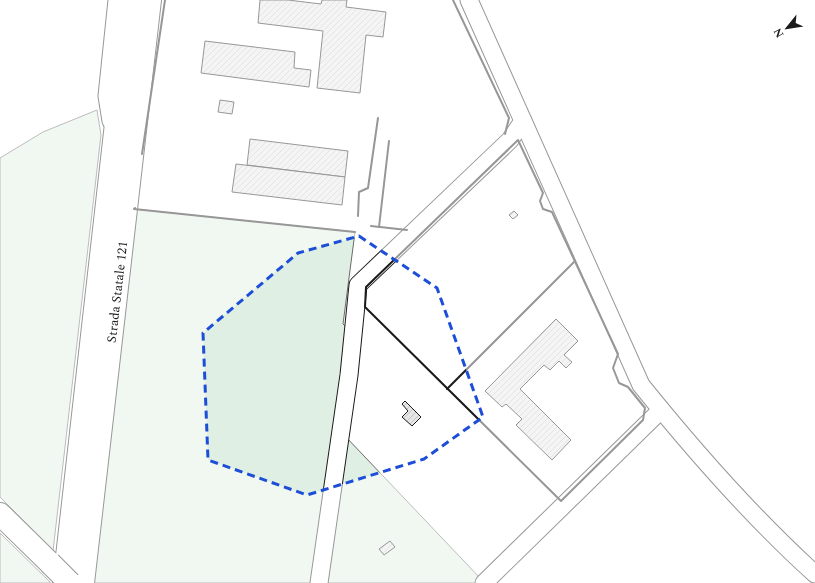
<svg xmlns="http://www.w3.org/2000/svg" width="815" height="583" font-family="Spectral,serif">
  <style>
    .grass { fill: #e0efe3; stroke: #6a6a6a }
    .building { fill: url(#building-hatch); stroke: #1a1a1a }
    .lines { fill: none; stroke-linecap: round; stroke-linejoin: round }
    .minor-casing { stroke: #1a1a1a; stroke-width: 19 }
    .major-casing { stroke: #1a1a1a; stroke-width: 24 }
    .minor { stroke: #fff; stroke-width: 17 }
    .major { stroke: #fff; stroke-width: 22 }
    .major-bridge-casing { stroke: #1a1a1a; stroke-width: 24; stroke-linecap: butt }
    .major-bridge { stroke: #fff; stroke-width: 22 }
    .wall { stroke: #1a1a1a; stroke-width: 2 }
    .marked { fill: none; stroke: #1d4ed8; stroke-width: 3; stroke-dasharray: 8 5; stroke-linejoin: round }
    .labels { text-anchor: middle; stroke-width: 3; stroke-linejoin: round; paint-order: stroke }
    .street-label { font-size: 13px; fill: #1a1a1a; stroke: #fff }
  </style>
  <defs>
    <pattern id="building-hatch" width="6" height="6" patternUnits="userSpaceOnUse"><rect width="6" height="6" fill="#e6e6e6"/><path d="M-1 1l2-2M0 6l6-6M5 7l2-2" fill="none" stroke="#c5c5c5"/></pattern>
  </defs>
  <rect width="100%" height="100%" fill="#fff"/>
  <!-- grass -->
  <g class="grass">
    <path d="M97 110 101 135 53 551 0 497V158L43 132Z"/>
    <path d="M134 209 355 232 343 324 348 329 316 583H93Z"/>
    <path d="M345 436 481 579 477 583H325Z"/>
    <path d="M0 533 50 582V583H0Z"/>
  </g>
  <!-- building -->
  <g class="building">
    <path d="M260 0H288L321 4 322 0H347L346 7 386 12 383 37 366 35 360 93 317 88 323 31 258 23Z"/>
    <path d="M205 41 295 52 294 68 311 70 309 87 201 73Z"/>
    <path d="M220 100 234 102 232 114 218 112Z"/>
    <path d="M250 139 348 151 345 177 247 165Z"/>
    <path d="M236 164 345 177 342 205 232 192Z"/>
    <path d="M514 211 518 215 513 219 509 215Z"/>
    <path d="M556 319 578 341 564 355 572 362 566 368 559 361 550 370 544 365 520 389 571 440 552 460 516 425 522 419 506 404 502 407 485 391Z"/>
    <path d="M405 401 421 417 412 426 402 417 408 411 402 404Z"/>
    <path d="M390 541 395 547 384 555 379 549Z"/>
  </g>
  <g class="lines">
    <defs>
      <g id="minor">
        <path d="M469 0 641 385C695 452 752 517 815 574"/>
        <path d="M111 121 107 96 117 0"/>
        <path d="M319 583 349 375 358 285 510 140 523 121"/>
        <path d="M484 583 661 410"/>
      </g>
      <g id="major">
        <path d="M0 514 50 563"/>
        <path d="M64 583 130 0"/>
        <path id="s1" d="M83 583 150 0"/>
      </g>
    </defs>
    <!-- minor casing -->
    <use href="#minor" class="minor-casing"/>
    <!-- major casing -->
    <use href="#major" class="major-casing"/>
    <!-- minor -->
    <use href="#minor" class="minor"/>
    <!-- major -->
    <use href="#major" class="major"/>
    <defs>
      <path id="major-bridge" d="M50 563 70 583"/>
    </defs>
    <!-- major-bridge casing -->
    <use href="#major-bridge" class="major-bridge-casing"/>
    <!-- major-bridge -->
    <use href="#major-bridge" class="major-bridge"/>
    <!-- wall -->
    <g class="wall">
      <path d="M453 0 509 118 505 134"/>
      <path d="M518 140 543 193 540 201 543 209 552 212 618 354 613 368 619 383 628 387 645 408 643 420 561 501 365 307 366 287Z"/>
      <path d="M142 154 165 0"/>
      <path d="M135 208 134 209 355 232"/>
      <path d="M358 216 359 192 368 188 378 118"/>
      <path d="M371 226 407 230"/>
      <path d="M379 227 389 141"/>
      <path d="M447 389 575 261"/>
    </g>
  </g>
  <!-- marked area -->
  <path d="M0 0H815V583H0ZM359 236 437 288 483 417 424 459 307 495 208 460 203 333 298 253Z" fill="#fff" fill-opacity=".55" fill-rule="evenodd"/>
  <path class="marked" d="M359 236 437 288 483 417 424 459 307 495 208 460 203 333 298 253Z"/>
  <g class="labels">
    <!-- street labels -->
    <g class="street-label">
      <text dy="5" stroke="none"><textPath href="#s1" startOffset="293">Strada Statale 121</textPath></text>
    </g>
  </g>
  <!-- north arrow -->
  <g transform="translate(787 28) rotate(240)" stroke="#ffffff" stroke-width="3" paint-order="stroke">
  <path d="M0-3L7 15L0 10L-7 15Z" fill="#1a1a1a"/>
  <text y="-6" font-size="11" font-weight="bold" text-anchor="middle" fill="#1a1a1a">N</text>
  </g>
</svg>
